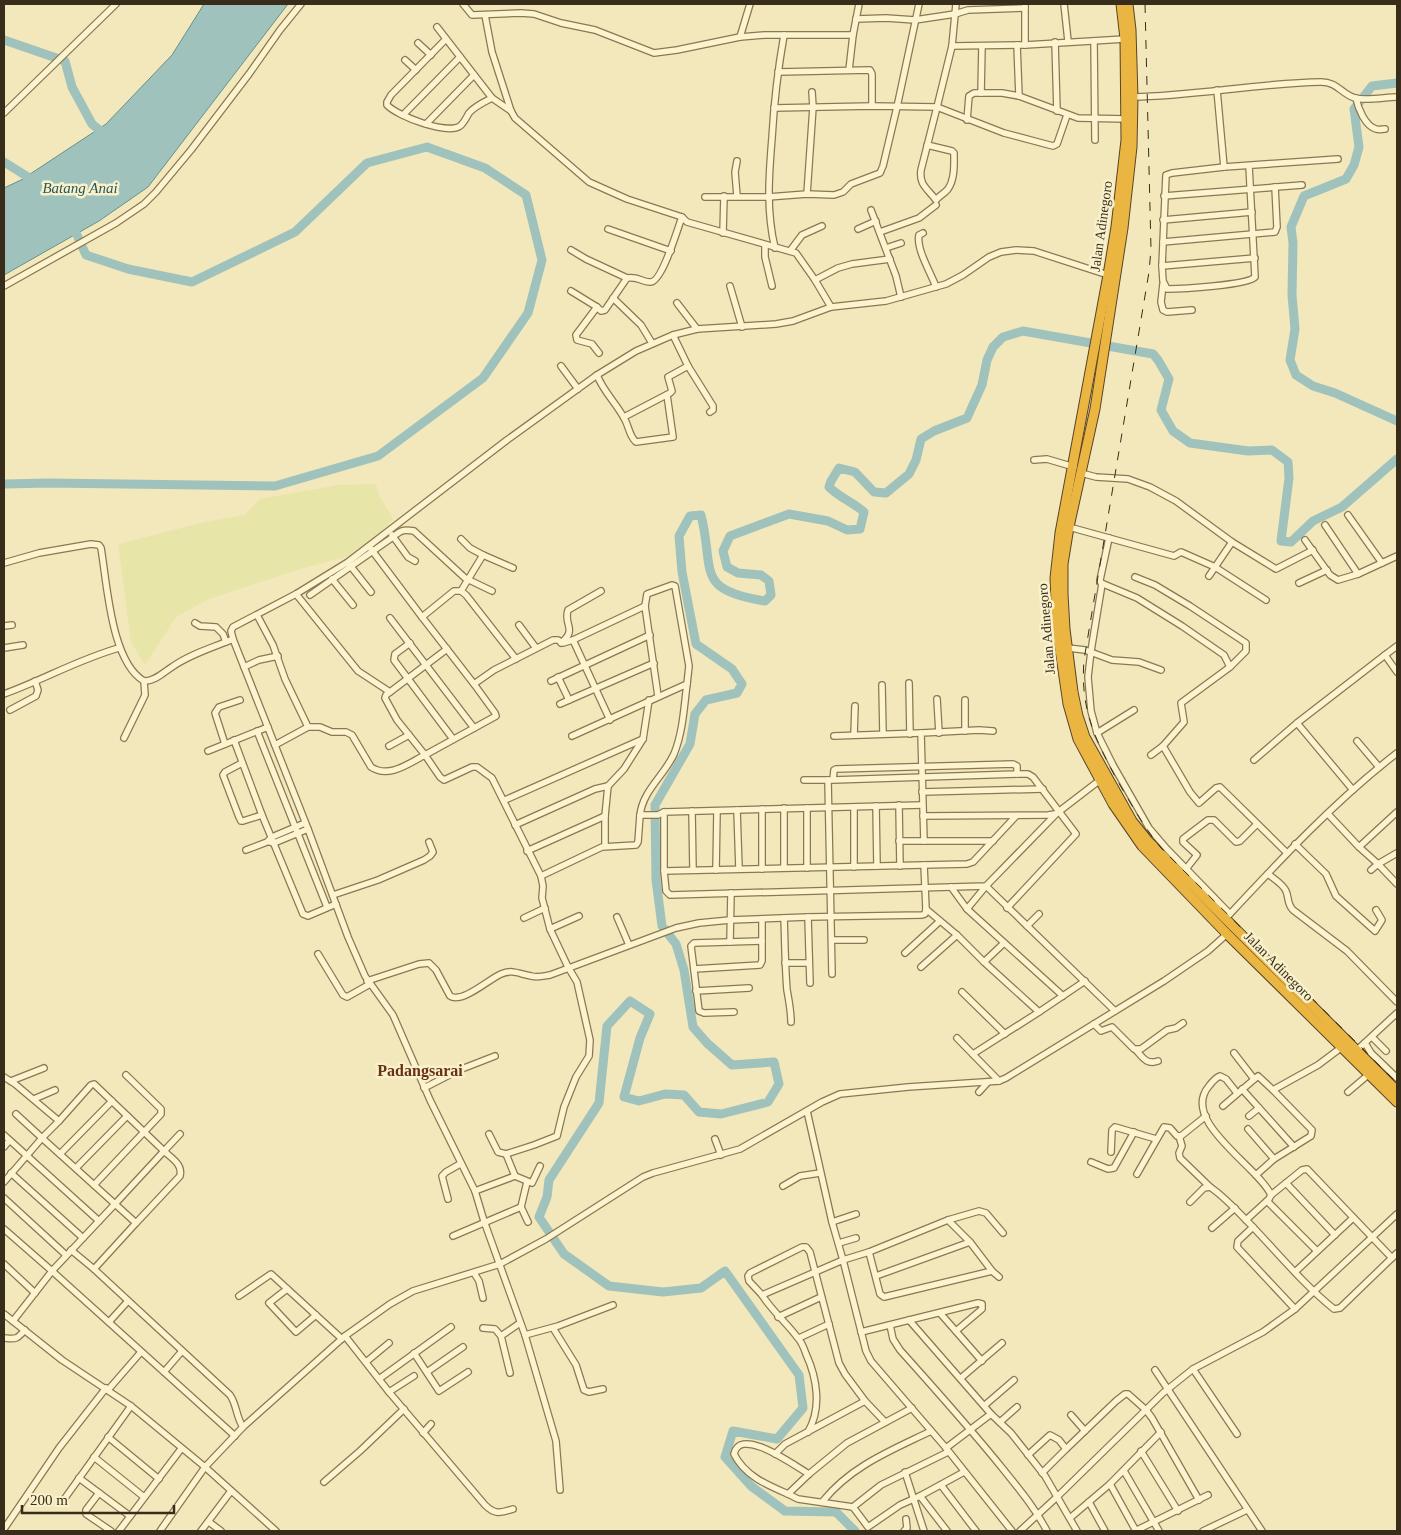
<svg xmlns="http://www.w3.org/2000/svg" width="1401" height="1535" font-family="Georgia,serif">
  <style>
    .farmland { fill: #e8e5a8 }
    .water { fill: #a0c2bc; stroke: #67908b }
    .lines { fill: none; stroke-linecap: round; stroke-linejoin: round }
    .river { stroke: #a0c2bc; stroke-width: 9 }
    .minor-casing { stroke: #8b7753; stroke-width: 8 }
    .highway-casing { stroke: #574429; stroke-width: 11 }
    .minor { stroke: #fcf4cf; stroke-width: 5.5 }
    .highway { stroke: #ebb542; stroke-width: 9 }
    .rail { stroke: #382c1a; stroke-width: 1; stroke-dasharray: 9 9; stroke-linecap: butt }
    .labels { text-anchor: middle; stroke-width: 5; stroke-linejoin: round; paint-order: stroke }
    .street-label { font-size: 14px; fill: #382c1a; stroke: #f9f1cb }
    .water-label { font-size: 15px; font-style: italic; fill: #27575a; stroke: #f9f1cb }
    .quarter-label { font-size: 16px; font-weight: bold; fill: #693115; stroke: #f9f1cb }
  </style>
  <rect width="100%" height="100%" fill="#f2e8bb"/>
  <!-- farmland -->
  <path class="farmland" d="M376 484 379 495 393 519 361 553 300 569 209 599 176 617 145 665 131 642 118 544 205 522 244 515 260 499 338 485Z"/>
  <!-- water -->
  <path class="water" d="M204 4H288L148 187 99 221 4 275V188L21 180 106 124 172 55Z"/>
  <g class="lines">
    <!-- river -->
    <g class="river">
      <path d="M4 40 65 61 72 87 92 124 107 136"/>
      <path d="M1397 83 1372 86 1354 109 1359 147 1354 165 1346 179 1304 196 1291 227 1293 243 1292 295 1295 329 1290 360 1296 375 1313 386 1335 393 1397 421"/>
      <path d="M4 162 36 182"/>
      <path d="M4 484 49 483 275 486 378 456 483 378 528 313 542 260 526 195 485 168 427 147 367 163 295 232 192 282 128 269 86 255 72 224"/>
      <path d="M855 1531 836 1512 785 1511 751 1486 725 1457 733 1431 777 1439 803 1408 799 1375 725 1271 701 1288 663 1292 609 1286 564 1254 539 1217 547 1197 549 1180 599 1103 607 1026 630 1001 650 1014 640 1038 624 1097 639 1101 665 1094 684 1095 699 1112 721 1114 768 1102 779 1084 774 1062 732 1065 707 1043 693 1027 684 970 676 944 662 926 656 880 655 805 690 744 695 714 706 700 737 693 742 684 732 669 696 644 682 572 679 536 690 516 701 515C715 571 694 590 765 601L771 595 769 581 761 575 738 573 727 567 723 551 730 536 789 514 828 521 847 530 860 529 864 512C853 502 840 498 829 487L831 481 839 468 855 472 874 492 886 493 909 474 916 460 921 439 934 431 967 418 982 385 987 360 993 347 1003 337 1023 331 1153 354 1158 360 1169 379 1161 410 1173 431 1190 443 1248 451 1272 450 1288 462 1289 478 1281 541 1291 542 1313 521 1342 507 1397 459"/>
    </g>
    <defs>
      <g id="minor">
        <path d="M463 4 472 15 521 13 534 14 561 23 595 30 654 53 677 50 740 37 765 35H853L859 4"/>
        <path d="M1064 4 1068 41"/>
        <path d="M1025 6V45"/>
        <path d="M485 15 492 52 511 111 515 118 589 182 627 199 682 217 687 222 796 253 815 280 831 307"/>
        <path d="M856 19 886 18 915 20 955 14 968 10 1025 8"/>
        <path d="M437 27 492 98 511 111"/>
        <path d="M740 37 750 4"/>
        <path d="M446 39 391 95 387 102V105C397 116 447 135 460 126 464 123 466 118 469 113 475 106 484 102 492 98"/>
        <path d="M1094 41 1095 140"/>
        <path d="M1055 42 1057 111"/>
        <path d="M418 43 431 55"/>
        <path d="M1017 45 1019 96"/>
        <path d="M952 46 1025 45 1125 39"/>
        <path d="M405 60 416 70"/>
        <path d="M849 70 853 35"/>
        <path d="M778 72 870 70 872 74V106"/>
        <path d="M1217 90 1224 167"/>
        <path d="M981 93 982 46"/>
        <path d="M1133 97C1196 96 1258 83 1321 82 1338 82 1341 94 1355 98 1366 101 1386 97 1397 97"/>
        <path d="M1356 98C1358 108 1365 126 1376 129 1379 130 1382 129 1385 129"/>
        <path d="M774 108 872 106 937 107 952 46 956 4"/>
        <path d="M4 113 116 4"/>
        <path d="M403 115 460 57"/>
        <path d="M967 120 969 96 974 93H1002L1019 96 1078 118 1127 119"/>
        <path d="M426 124 474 75"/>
        <path d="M927 145 952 151 954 153C954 164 955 179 948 189 945 193 939 196 936 200 927 188 919 185 921 170L937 107 1004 133 1053 146 1057 144 1067 115"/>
        <path d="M1249 166 1255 277C1248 285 1182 289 1167 289L1163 281 1162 266 1166 175 1172 173 1224 167 1338 159"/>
        <path d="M807 194 813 107 812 92"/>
        <path d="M737 196 735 172 737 161"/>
        <path d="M1164 196 1302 185"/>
        <path d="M705 197H768L807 194 834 195 843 192 851 184 880 173 883 166 897 107 919 4"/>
        <path d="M871 210 896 276 901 297"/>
        <path d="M1163 220 1252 212"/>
        <path d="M608 229 671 251"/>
        <path d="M858 229 876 221"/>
        <path d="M880 232 919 218 936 205"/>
        <path d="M723 233 724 196"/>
        <path d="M923 233 919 235C916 249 931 273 936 287"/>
        <path d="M1163 242 1275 232 1277 227 1275 187"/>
        <path d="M765 245V257L772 286"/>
        <path d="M775 248C766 211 769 174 772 138 774 103 778 69 784 35"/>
        <path d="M886 248 901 243"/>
        <path d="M571 250 586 259 627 278"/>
        <path d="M790 251 802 235 822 226"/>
        <path d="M1162 266 1255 258"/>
        <path d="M815 280 838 268 852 264 890 259"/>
        <path d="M1163 284 1161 302 1163 310 1167 312 1192 310"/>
        <path d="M4 286 116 223 144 204 156 192 191 150 249 74 280 30 301 4"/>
        <path d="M730 286 742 327"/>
        <path d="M571 291 597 307"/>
        <path d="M613 298 641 325 652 343"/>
        <path d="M677 303 697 329"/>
        <path d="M599 353 592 344 577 340 576 335 597 307 601 311 605 310 627 278C639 276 641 282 650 282 662 283 678 227 682 217"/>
        <path d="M561 366 578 389"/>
        <path d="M688 366 713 406V410L710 412"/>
        <path d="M597 375C603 391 616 403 624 418 629 426 629 436 636 442L673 437 667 395"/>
        <path d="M624 417 670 393 672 391 668 377 688 366 673 335"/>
        <path d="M1034 460 1047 459 1074 467"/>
        <path d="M1081 473 1096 477 1128 479 1150 487 1176 501 1232 542 1276 569 1313 550"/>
        <path d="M1348 515 1382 563"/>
        <path d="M1325 525 1358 574"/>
        <path d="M1069 527 1174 556 1181 552 1215 567 1266 600"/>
        <path d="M392 535 408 557 415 561"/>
        <path d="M1109 538 1100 580 1101 583 1137 598 1182 626 1224 655 1230 667 1181 703 1184 722 1163 746 1190 792 1199 803 1216 788 1220 787 1287 853"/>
        <path d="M461 539 470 548 483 555"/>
        <path d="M1305 540 1330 575 1338 580 1358 574 1397 556"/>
        <path d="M371 549 422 617"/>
        <path d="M4 563 39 553 91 544 99 545 101 548C107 583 111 662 144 681 154 682 164 672 172 667 190 654 212 648 233 639L308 829 348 937 365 976 393 1015 430 1100 475 1191 484 1221 525 1335 556 1441 560 1490"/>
        <path d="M349 564 371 592"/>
        <path d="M513 568 483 555 461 591 466 595 516 659"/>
        <path d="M1209 576 1232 542"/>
        <path d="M1135 577 1155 585 1190 606 1246 643V651L1230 667"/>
        <path d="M332 579 353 605"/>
        <path d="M1299 583 1327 570"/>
        <path d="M1102 584 1091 651 1088 677 1091 711 1097 733 1113 765 1149 828 1167 849 1230 914"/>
        <path d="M461 591H454L422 617 474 684"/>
        <path d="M296 594 358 671 390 692 447 649"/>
        <path d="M310 595 393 537C401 530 404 529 414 531L465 578 492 591"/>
        <path d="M645 606 647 594 672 585 675 586 689 666 687 684"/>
        <path d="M257 615 273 645 285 679 308 727"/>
        <path d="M390 618 474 728"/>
        <path d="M195 623 200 626 216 627 223 634 226 642"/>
        <path d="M519 625 536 648"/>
        <path d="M4 626 12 625"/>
        <path d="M233 639 231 631 233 627 296 594 348 562 507 440 597 375 636 351 673 335 697 329 776 324 793 321 831 307 886 301 946 284 963 275 989 257 1001 252 1016 250 1034 251 1108 275"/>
        <path d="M573 640 610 720"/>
        <path d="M410 643 395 654 394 660 453 739"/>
        <path d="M561 643C578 629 563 625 568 610L601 591"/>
        <path d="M1397 646 1385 655 1397 672"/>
        <path d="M4 648 23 645"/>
        <path d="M1068 648 1085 650 1112 660 1139 662 1161 670"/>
        <path d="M244 667 259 660 278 656"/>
        <path d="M558 677 569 700"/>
        <path d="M551 681 650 635"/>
        <path d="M909 683 910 734"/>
        <path d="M882 685 883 734"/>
        <path d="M390 692 386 695 385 698 397 720 425 755 496 716 495 713 474 684 494 670 553 640H558L563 643 573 640 645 606 658 696"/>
        <path d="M4 694C43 680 79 659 119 648"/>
        <path d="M937 699 939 733"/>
        <path d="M965 700V731"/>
        <path d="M560 704 654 663"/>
        <path d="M10 710 36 696 38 690 35 681"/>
        <path d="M1297 723 1353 790"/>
        <path d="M257 731 327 907"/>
        <path d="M1097 733 1134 710"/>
        <path d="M854 735 855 706"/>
        <path d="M572 736 687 684C684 707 683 732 674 754 664 776 643 790 640 815H658L664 812"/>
        <path d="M834 736 921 733"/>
        <path d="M124 738 145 695 144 681"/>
        <path d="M234 740 262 815 303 914 308 916 336 904"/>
        <path d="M1357 741 1379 767"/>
        <path d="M225 744 215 713 219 707 240 700"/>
        <path d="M275 745 308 727H320L332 732H346L352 735 371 767C389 779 409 763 425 755L440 777 444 780 472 767H477L492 778 541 876"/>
        <path d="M389 746 409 735"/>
        <path d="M208 751 268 727"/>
        <path d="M1151 755 1163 746"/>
        <path d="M1254 760 1297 723 1385 655"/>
        <path d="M242 763 225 772 223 775 239 817 241 821H243L262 815"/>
        <path d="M804 780H833L1017 774V766L1013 764 836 769 834 770 833 780"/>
        <path d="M828 780 832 974"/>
        <path d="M922 792 1043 789"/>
        <path d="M505 800 643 739"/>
        <path d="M899 805 900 866"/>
        <path d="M922 805 664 812V871L666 891 670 895 986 886 1057 813 1100 780"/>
        <path d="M876 806 877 866"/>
        <path d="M784 808V868"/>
        <path d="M807 808V868"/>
        <path d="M762 809V869"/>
        <path d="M737 810 739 869"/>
        <path d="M692 811 693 870"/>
        <path d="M1328 814 1359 847 1378 864 1397 853"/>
        <path d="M923 816 1048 815 1055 814"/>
        <path d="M515 825 595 789 608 786"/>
        <path d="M899 841H993"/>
        <path d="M924 841 921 733 979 730 993 731"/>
        <path d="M270 842 274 843 308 829"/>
        <path d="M1295 844 1326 874 1336 896 1375 931 1382 920 1376 910"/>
        <path d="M605 846V816L608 786 624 769 643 739 649 700"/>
        <path d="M1359 847 1397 812"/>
        <path d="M246 850 267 842 272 837 305 823"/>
        <path d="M527 851 605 816"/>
        <path d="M924 865 926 909"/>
        <path d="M854 867V807"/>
        <path d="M1186 869 1197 855 1183 842V839L1208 820H1214L1236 842 1240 841 1257 824"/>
        <path d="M716 870 717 811"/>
        <path d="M1371 870 1378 864 1397 884"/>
        <path d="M664 871 967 864 973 862 1016 816"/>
        <path d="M1268 874C1274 879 1283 884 1286 891 1289 898 1287 904 1293 910L1347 951 1397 1002"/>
        <path d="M951 887 967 909"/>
        <path d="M333 895 378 880 424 860 430 856 433 852 429 842"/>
        <path d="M1007 908 1076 834 1033 777 1028 774H1017"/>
        <path d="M1228 916C1281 859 1335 801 1397 753"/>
        <path d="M617 917 629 945"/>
        <path d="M808 917 810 983"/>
        <path d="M524 918 545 908"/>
        <path d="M784 918C785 942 785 966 787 990 789 1001 791 1011 791 1022"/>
        <path d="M1027 926 1039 914"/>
        <path d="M550 929 579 916"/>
        <path d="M957 935 984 962 1039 1012 1085 981"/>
        <path d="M832 940H864"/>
        <path d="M730 942 731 893"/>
        <path d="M905 953 940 921"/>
        <path d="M318 954 343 995 347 997 370 984"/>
        <path d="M984 962 1004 943"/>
        <path d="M785 963H809"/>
        <path d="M694 969 760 965 762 961V919"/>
        <path d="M367 981 419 964 429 963 436 970 450 996C462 1004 489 979 501 974 513 969 519 974 531 976 538 978 544 976 550 975L676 928 699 923 730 920 808 917 922 915 925 914 926 909 957 935 921 967"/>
        <path d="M696 991 749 988"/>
        <path d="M962 992 1005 1034"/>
        <path d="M1063 996 967 909 986 886 1115 1011"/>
        <path d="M734 1012 704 1013 699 1011 691 946 694 943 762 941"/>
        <path d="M1094 1024 1101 1031 1112 1027 1134 1049H1141L1167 1030 1176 1028 1183 1023"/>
        <path d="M1372 1037 1386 1051"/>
        <path d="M957 1038 999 1081"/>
        <path d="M1365 1043 1371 1053 1397 1078"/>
        <path d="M1136 1050C1143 1058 1147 1065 1158 1061"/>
        <path d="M1357 1050 1397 1013"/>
        <path d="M1234 1053 1254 1079"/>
        <path d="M973 1054 1039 1012"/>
        <path d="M4 1077 15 1084 59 1121 42 1138 115 1204 52 1271 235 1436"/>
        <path d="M11 1081 44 1068"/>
        <path d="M424 1088 459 1070 495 1056"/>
        <path d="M1242 1089 1294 1147"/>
        <path d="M979 1092 988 1082"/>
        <path d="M1348 1092 1368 1075"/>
        <path d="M1237 1093 1226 1079 1220 1076C1215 1078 1212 1082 1209 1086 1179 1121 1259 1167 1271 1195L1269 1199 1246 1220"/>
        <path d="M34 1099 55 1090"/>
        <path d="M1223 1106 1258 1076 1273 1090"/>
        <path d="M807 1111 832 1222 843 1260 869 1252 948 1220 979 1211 986 1213 1003 1233"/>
        <path d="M1249 1116 1259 1108"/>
        <path d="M59 1121 91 1085 94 1084 164 1151 115 1204 136 1223 94 1269"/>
        <path d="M1248 1129 1274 1159"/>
        <path d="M489 1134 498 1152 506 1154"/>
        <path d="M4 1135 99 1221"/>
        <path d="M1179 1136 1182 1146 1179 1153 1180 1158 1210 1187"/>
        <path d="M715 1139 721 1155"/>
        <path d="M4 1147 9 1141"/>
        <path d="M1111 1152 1112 1130 1115 1127 1156 1139"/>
        <path d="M60 1154 112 1101"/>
        <path d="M1091 1162 1108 1169 1114 1168 1134 1132"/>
        <path d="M76 1168 127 1116"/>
        <path d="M11 1173 83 1238"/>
        <path d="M1137 1174 1164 1127 1170 1128 1177 1136H1181L1206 1116"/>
        <path d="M1256 1175 1274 1159 1311 1136 1312 1130 1273 1090 1318 1065 1342 1047"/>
        <path d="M515 1176 506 1154 534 1145 557 1136 564 1107 576 1077 589 1056 590 1040 577 982 568 967 550 929 542 898 543 886 541 876 602 847 636 845 638 842 640 815"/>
        <path d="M4 1182 42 1138 16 1114"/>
        <path d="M527 1182 521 1207 528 1222"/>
        <path d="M1286 1183 1335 1235"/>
        <path d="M94 1185 161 1114V1109L126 1075"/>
        <path d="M783 1186 800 1176 820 1173"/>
        <path d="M475 1191 515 1176 532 1183 540 1166"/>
        <path d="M1271 1195 1302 1170 1307 1169 1392 1258"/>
        <path d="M4 1198 66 1255"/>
        <path d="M448 1199 442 1176 446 1172 460 1164"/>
        <path d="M1267 1201 1317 1251"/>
        <path d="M1190 1202 1204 1188 1210 1187C1225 1197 1237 1211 1250 1224 1277 1252 1303 1284 1334 1309L1340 1308 1397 1253"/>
        <path d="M832 1222 856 1214"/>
        <path d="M136 1223 180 1176C183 1164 171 1158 164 1151L180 1134"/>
        <path d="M1253 1227 1238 1241 1237 1247 1295 1309"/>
        <path d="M1212 1228 1235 1208"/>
        <path d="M4 1229 52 1271 13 1321"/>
        <path d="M453 1236 521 1207"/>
        <path d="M839 1243 856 1238"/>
        <path d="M71 1250 94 1269 230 1395C237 1405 236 1417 243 1427"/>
        <path d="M869 1252 880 1294 884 1297 992 1271 970 1242 948 1220"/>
        <path d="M4 1264 35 1293"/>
        <path d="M992 1271 999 1277"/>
        <path d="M1295 1272 1353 1218"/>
        <path d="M474 1273 479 1281 483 1298"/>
        <path d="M876 1276 970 1242"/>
        <path d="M287 1289 269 1303 296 1332 316 1315"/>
        <path d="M762 1295 749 1281 748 1276 750 1273 802 1247H806L810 1252 839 1363 845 1374 865 1401 785 1444 775 1454"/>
        <path d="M239 1296 271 1274 342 1339"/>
        <path d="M940 1313 982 1361"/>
        <path d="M4 1314 62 1360 131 1406 205 1467 276 1531"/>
        <path d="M778 1317 821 1297"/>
        <path d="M909 1320 991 1414"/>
        <path d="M109 1322 128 1301"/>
        <path d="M890 1325 893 1339 900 1350C935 1389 970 1428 1003 1469 1019 1489 1035 1508 1047 1531"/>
        <path d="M483 1328 495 1329 501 1336"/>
        <path d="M553 1328 576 1365 584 1390 589 1392 603 1389"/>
        <path d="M861 1332 978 1303 982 1304V1309L956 1331"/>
        <path d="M525 1335 558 1326 613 1305"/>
        <path d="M345 1336 389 1392 485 1505C495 1515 500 1513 513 1509"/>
        <path d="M4 1338C16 1339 16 1340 25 1330"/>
        <path d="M799 1338 829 1324"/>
        <path d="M414 1353 439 1391 468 1372"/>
        <path d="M366 1362 389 1343"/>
        <path d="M1193 1369 1237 1434"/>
        <path d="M1155 1370 1262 1531"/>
        <path d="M164 1372 182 1351"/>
        <path d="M427 1372 463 1347"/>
        <path d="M510 1373 501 1336 520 1323"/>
        <path d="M961 1378 1002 1343"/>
        <path d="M379 1379 451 1327"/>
        <path d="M108 1390 141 1352"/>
        <path d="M389 1392 414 1376"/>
        <path d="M865 1401 885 1422"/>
        <path d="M985 1405 1014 1380"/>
        <path d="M912 1408 847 1443 809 1474 788 1494 798 1499 853 1507 868 1527 900 1505 920 1496 964 1472"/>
        <path d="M1071 1415 1085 1431"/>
        <path d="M1000 1422 1017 1407"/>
        <path d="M808 1432C822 1408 817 1378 806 1354 804 1348 801 1341 797 1337 786 1322 772 1311 762 1295L843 1260 866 1351 871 1361 946 1448 1012 1531"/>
        <path d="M423 1433 431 1424"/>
        <path d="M108 1437 159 1479"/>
        <path d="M946 1448 991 1414 1011 1433 1045 1476 1077 1531"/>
        <path d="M1066 1449 1116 1401 1125 1394H1128L1146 1410 1152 1418 1199 1500"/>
        <path d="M1141 1451 1178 1511"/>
        <path d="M1028 1455 1050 1435 1059 1440 1066 1449 1042 1473"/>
        <path d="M94 1457 144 1497"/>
        <path d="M1124 1471 1159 1531"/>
        <path d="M905 1472 924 1531"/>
        <path d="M79 1478 130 1516"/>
        <path d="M324 1482 360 1451 404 1409"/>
        <path d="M1110 1484 1136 1531"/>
        <path d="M941 1485 976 1531"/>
        <path d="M99 1493 86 1510V1514L111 1531"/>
        <path d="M788 1494C767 1485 745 1476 734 1454 740 1425 796 1467 809 1474"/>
        <path d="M920 1496 947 1531"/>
        <path d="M65 1498 131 1406"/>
        <path d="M823 1501C851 1466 892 1450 931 1431"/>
        <path d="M1089 1502 1105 1531"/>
        <path d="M853 1507 881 1485 948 1452"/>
        <path d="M1070 1518 1110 1484 1161 1432"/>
        <path d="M209 1522 221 1531"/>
        <path d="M4 1529 59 1448 106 1388"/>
        <path d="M119 1531 181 1449"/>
        <path d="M160 1531 205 1467 243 1427 345 1336 390 1304 413 1291 500 1264 546 1239 643 1177 653 1173 740 1149 822 1102 840 1094 908 1087 999 1081 1006 1078 1164 981 1208 951 1227 934"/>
        <path d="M201 1531 231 1491"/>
        <path d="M904 1531 907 1528 906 1519"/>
        <path d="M1020 1531 1058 1496 1163 1393 1193 1369 1263 1332 1295 1309 1397 1214"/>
        <path d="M1135 1531 1208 1495"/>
        <path d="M1203 1531 1247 1510"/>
      </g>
      <g id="highway">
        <path d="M1121 4 1125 39 1126 140 1116 227 1108 275 1060 533 1055 578 1057 629 1068 704 1078 739 1113 804 1142 846 1227 934 1397 1102"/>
        <path d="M1128 4 1131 30 1133 97 1132 147 1123 228 1095 409 1069 527 1063 564V594L1065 629 1073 692 1078 716 1085 737 1132 821 1148 841 1397 1091"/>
      </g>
    </defs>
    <!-- minor casing -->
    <use href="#minor" class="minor-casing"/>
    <!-- highway casing -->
    <use href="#highway" class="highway-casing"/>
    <!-- minor -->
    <use href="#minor" class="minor"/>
    <!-- highway -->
    <use href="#highway" class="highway"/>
    <!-- rail -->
    <path class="rail" d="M1145 4 1151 249 1149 272 1084 660C1080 709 1095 739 1117 780 1131 804 1144 827 1161 848L1397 1083"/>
  </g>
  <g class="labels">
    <!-- street labels -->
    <g class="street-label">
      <text transform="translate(1101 226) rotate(-82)" y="5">Jalan Adinegoro</text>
      <text transform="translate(1046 629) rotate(-95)" y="5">Jalan Adinegoro</text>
      <text transform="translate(1279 966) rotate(45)" y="5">Jalan Adinegoro</text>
    </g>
    <!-- water labels -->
    <g class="water-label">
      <text x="80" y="193">Batang Anai</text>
    </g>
    <!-- quarter labels -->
    <g class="quarter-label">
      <text x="420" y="1076">Padangsarai</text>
    </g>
  </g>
  <!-- border -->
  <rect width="1401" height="1535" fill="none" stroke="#382c1a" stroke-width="10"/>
  <!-- scale -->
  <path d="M22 1505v8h152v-8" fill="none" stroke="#382c1a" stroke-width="2.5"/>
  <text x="30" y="1505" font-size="15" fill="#382c1a" stroke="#f9f1cb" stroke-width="4" paint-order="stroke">200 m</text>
</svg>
